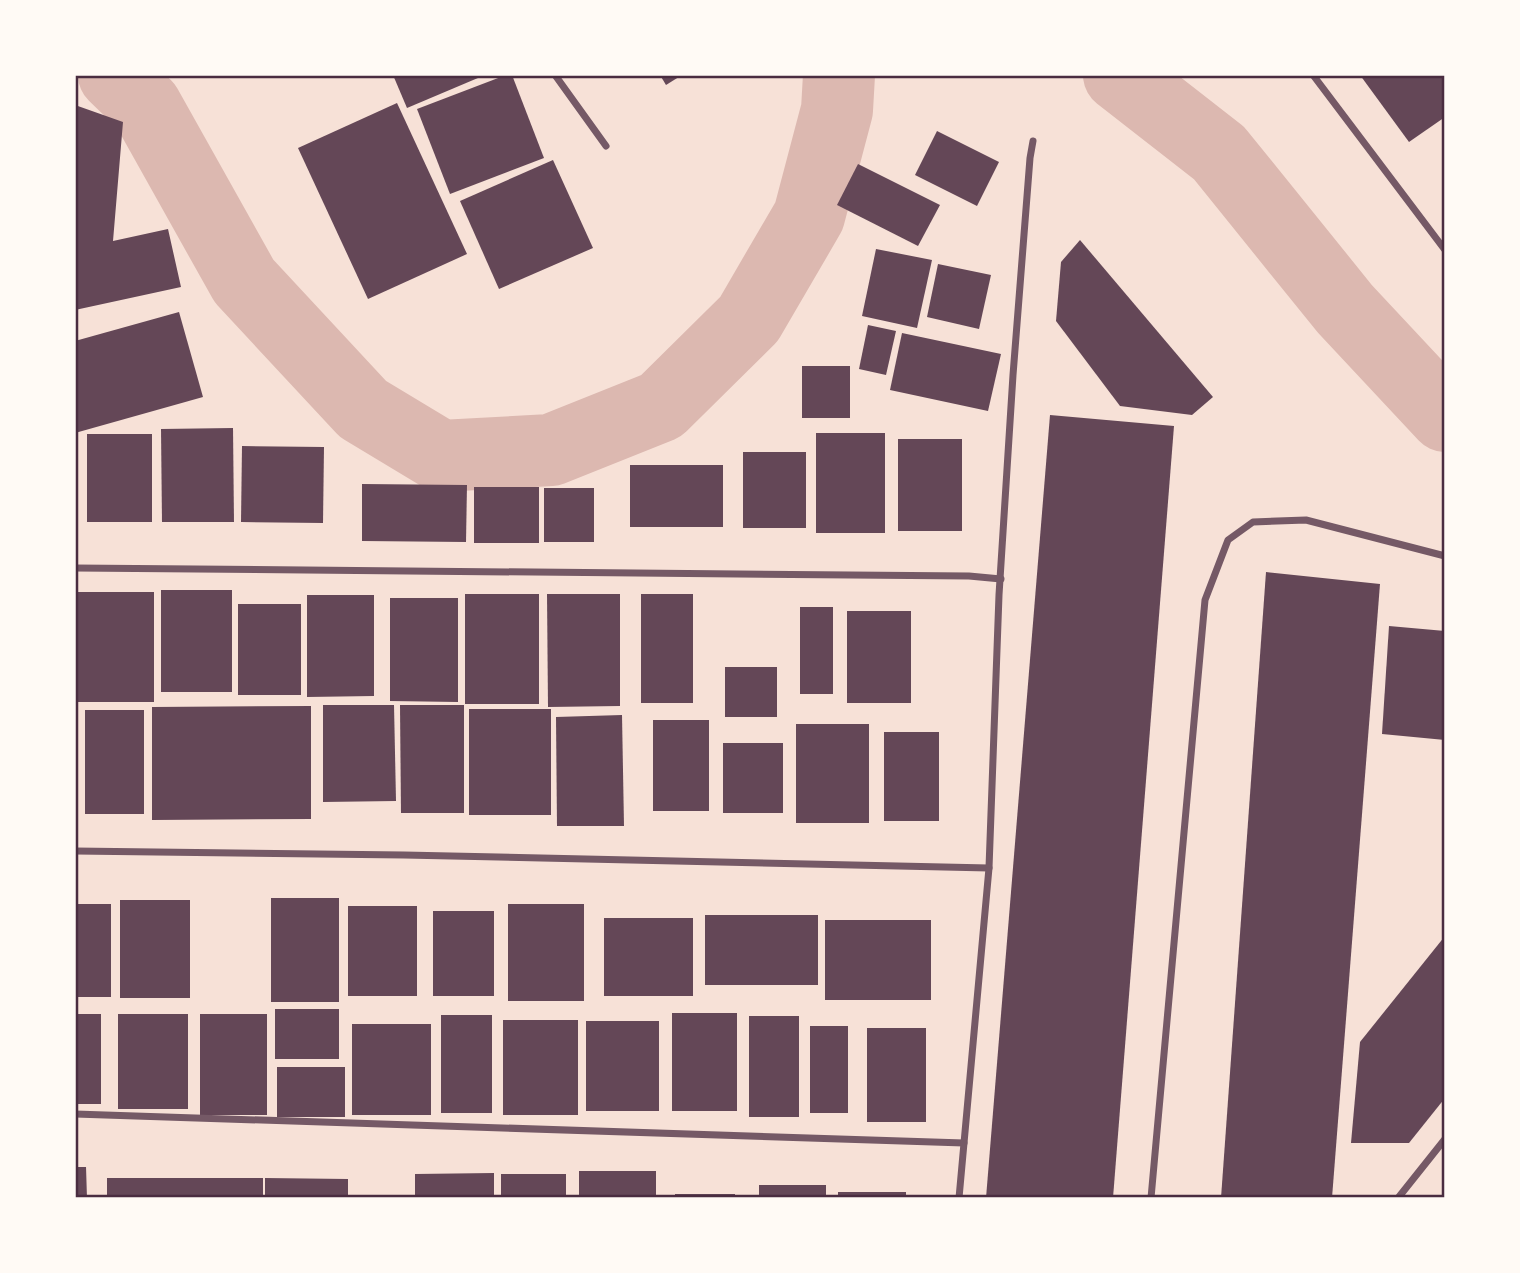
<svg xmlns="http://www.w3.org/2000/svg" width="1520" height="1273" font-family="Merriweather,serif">
  <style>
    .lines { fill: none; stroke-linecap: round; stroke-linejoin: round }
    .river { stroke: #dcb8b0; stroke-width: 72 }
    .building { fill: #644757 }
    .minor { stroke: #755966; stroke-width: 7 }
    .neatline { fill: none; stroke: #4a2c40; stroke-width: 2.5 }
  </style>
  <rect width="100%" height="100%" fill="#f7e1d7"/>
  <g class="lines">
    <!-- river -->
    <g class="river">
      <path d="M114 75 146 106 244 281 363 409 441 456 551 450 661 406 749 319 809 216 837 110 839 75"/>
      <path d="M1119 75 1219 153 1345 309 1445 416"/>
    </g>
  </g>
  <!-- building -->
  <g class="building">
    <path d="M393 75H485L407 108Z"/>
    <path d="M506 75H512L544 158 450 194 417 109Z"/>
    <path d="M660 75H682L666 85Z"/>
    <path d="M1360 75H1445V117L1409 142Z"/>
    <path d="M397 103 467 254 368 299 298 148Z"/>
    <path d="M75 105 123 122 113 241 168 229 181 287 75 310Z"/>
    <path d="M937 131 999 162 977 206 915 175Z"/>
    <path d="M553 160 593 248 499 289 460 201Z"/>
    <path d="M858 164 940 205 918 246 837 205Z"/>
    <path d="M1080 240 1213 397 1192 415 1120 406 1056 321 1061 262Z"/>
    <path d="M876 249 932 260 917 328 862 316Z"/>
    <path d="M938 264 991 275 979 329 927 317Z"/>
    <path d="M179 312 203 397 75 433V341Z"/>
    <path d="M868 325 896 331 886 375 859 369Z"/>
    <path d="M902 333 1001 354 988 411 890 390Z"/>
    <rect x="802" y="366" width="48" height="52"/>
    <path d="M1050 415 1174 426 1113 1198H986Z"/>
    <path d="M233 428 234 522H162L161 429Z"/>
    <rect x="816" y="433" width="69" height="100"/>
    <rect x="87" y="434" width="65" height="88"/>
    <rect x="898" y="439" width="64" height="92"/>
    <path d="M242 446 324 447 323 523 241 522Z"/>
    <rect x="743" y="452" width="63" height="76"/>
    <rect x="630" y="465" width="93" height="62"/>
    <path d="M362 484 467 485 466 542 362 541Z"/>
    <rect x="474" y="487" width="65" height="56"/>
    <rect x="544" y="488" width="50" height="54"/>
    <path d="M1266 572 1380 584 1332 1198H1221Z"/>
    <rect x="161" y="590" width="71" height="102"/>
    <rect x="75" y="592" width="79" height="110"/>
    <rect x="465" y="594" width="74" height="110"/>
    <path d="M547 594H620V706L548 707Z"/>
    <rect x="641" y="594" width="52" height="109"/>
    <path d="M307 595H374V696L307 697Z"/>
    <path d="M390 598H458V702L390 701Z"/>
    <rect x="238" y="604" width="63" height="91"/>
    <rect x="800" y="607" width="33" height="87"/>
    <rect x="847" y="611" width="64" height="92"/>
    <path d="M1389 626 1445 631V740L1382 734Z"/>
    <rect x="725" y="667" width="52" height="50"/>
    <path d="M323 705H394L396 801 323 802Z"/>
    <path d="M400 705H464V813H401Z"/>
    <path d="M311 706V819L152 820V707Z"/>
    <rect x="469" y="709" width="82" height="106"/>
    <rect x="85" y="710" width="59" height="104"/>
    <path d="M622 715 624 826H557L556 717Z"/>
    <rect x="653" y="720" width="56" height="91"/>
    <rect x="796" y="724" width="73" height="99"/>
    <rect x="884" y="732" width="55" height="89"/>
    <rect x="723" y="743" width="60" height="70"/>
    <rect x="271" y="898" width="68" height="104"/>
    <rect x="120" y="900" width="70" height="98"/>
    <rect x="75" y="904" width="36" height="93"/>
    <rect x="508" y="904" width="76" height="97"/>
    <rect x="348" y="906" width="69" height="90"/>
    <rect x="433" y="911" width="61" height="85"/>
    <rect x="705" y="915" width="113" height="70"/>
    <rect x="604" y="918" width="89" height="78"/>
    <rect x="825" y="920" width="106" height="80"/>
    <path d="M1445 936V1098L1409 1143H1351L1360 1042Z"/>
    <rect x="275" y="1009" width="64" height="50"/>
    <rect x="672" y="1013" width="65" height="98"/>
    <rect x="75" y="1014" width="26" height="90"/>
    <rect x="118" y="1014" width="70" height="95"/>
    <rect x="200" y="1014" width="67" height="101"/>
    <rect x="441" y="1015" width="51" height="98"/>
    <rect x="749" y="1016" width="50" height="101"/>
    <rect x="503" y="1020" width="75" height="95"/>
    <rect x="586" y="1021" width="73" height="90"/>
    <rect x="352" y="1024" width="79" height="91"/>
    <rect x="810" y="1026" width="38" height="87"/>
    <rect x="867" y="1028" width="59" height="94"/>
    <rect x="277" y="1067" width="68" height="50"/>
    <path d="M75 1167H86L87 1198H75Z"/>
    <rect x="579" y="1171" width="77" height="27"/>
    <path d="M494 1173V1198H415V1174Z"/>
    <rect x="501" y="1174" width="65" height="24"/>
    <rect x="107" y="1178" width="156" height="20"/>
    <path d="M265 1178 348 1179V1198H265Z"/>
    <rect x="759" y="1185" width="67" height="13"/>
    <rect x="838" y="1192" width="68" height="6"/>
    <rect x="675" y="1194" width="60" height="4"/>
  </g>
  <g class="lines">
    <!-- minor -->
    <g class="minor">
      <path d="M555 75 606 146"/>
      <path d="M1313 75 1445 250"/>
      <path d="M75 568 969 576 1001 579"/>
      <path d="M75 851 404 855 989 868"/>
      <path d="M75 1114 964 1143"/>
      <path d="M959 1198 989 868 999 595 1013 375 1030 158 1033 141"/>
      <path d="M1151 1198 1205 600 1228 540 1253 522 1306 520 1445 556"/>
      <path d="M1398 1198 1445 1139"/>
    </g>
  </g>
  <!-- border -->
  <rect width="1520" height="1273" fill="none" stroke="#fffaf5" stroke-width="154"/>
  <rect x="77" y="77" width="1366" height="1119" class="neatline"/>
</svg>
